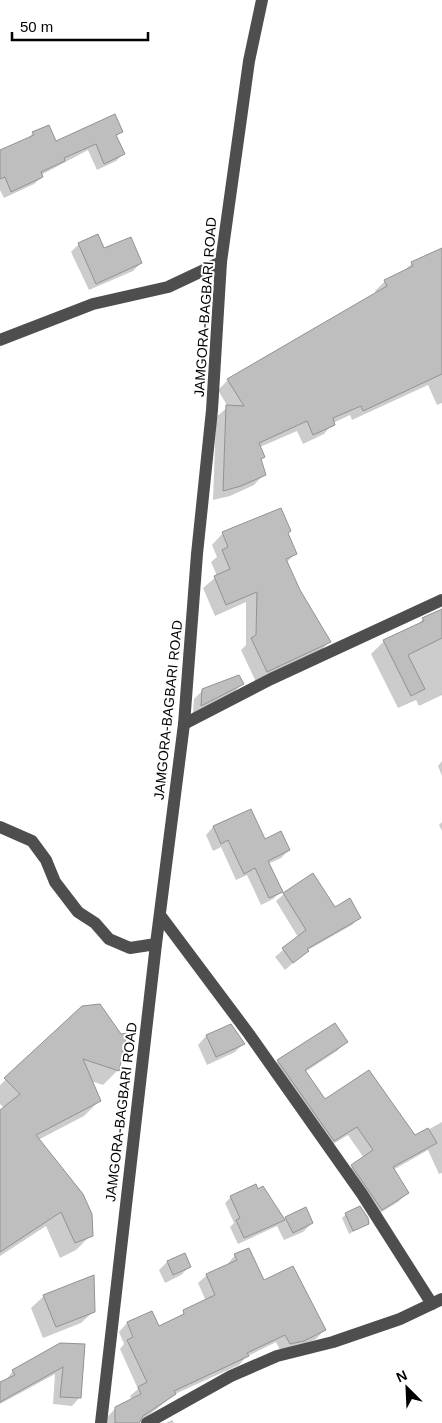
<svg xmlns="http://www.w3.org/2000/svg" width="442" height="1423" font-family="Arial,sans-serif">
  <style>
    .shadow { fill: #0003 }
    .building { fill: #bebebe; stroke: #929292 }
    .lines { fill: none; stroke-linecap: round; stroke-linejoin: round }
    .minor { stroke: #4e4e4e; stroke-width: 12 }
    .labels { text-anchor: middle; stroke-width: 4; stroke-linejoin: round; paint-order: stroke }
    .street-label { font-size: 14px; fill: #000; stroke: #fff }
  </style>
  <rect width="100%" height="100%" fill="#fff"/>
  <!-- shadow -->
  <g class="shadow">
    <path d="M121 131 116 137 123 154 116 161 97 170 88 150 41 175 42 177 34 184 4 198 0 190V153L27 139 33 133 55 142Z"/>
    <path d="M79 244 103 250 141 263 133 271 89 290 71 252Z"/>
    <path d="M442 249V403L437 405 428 385 352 420 350 415 333 423 324 434 303 444 297 431 260 447 264 457 260 461 264 474 254 485 230 496 213 500 216 417 228 407 218 390 228 380 376 294 375 291 385 281 402 273 412 263Z"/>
    <path d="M280 510 287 534 295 554 287 562 299 590 329 642 318 653 256 682 241 650 246 645V602L215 616 203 588 217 576 211 562 217 557 212 545 223 533Z"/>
    <path d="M442 614V695L419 706 416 700 398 708 371 654 384 641 417 625 423 619Z"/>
    <path d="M242 684 234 692 193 713 194 699 203 690Z"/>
    <path d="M442 761V776L438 766Z"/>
    <path d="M251 811 265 841 289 850 281 858 268 864 281 891 273 899 261 905 247 875 236 880 221 847 213 851 206 835 213 827Z"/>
    <path d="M442 822V831L439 825Z"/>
    <path d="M284 894 334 909 360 917 352 925 308 950 285 970 275 957 298 937 276 901Z"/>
    <path d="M83 1007 120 1035 118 1070 103 1085 91 1081 99 1101 84 1116 38 1140 91 1235 76 1250 60 1258 46 1226 0 1256V1112L4 1108 0 1104V1085Z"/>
    <path d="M231 1025 243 1044 235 1052 207 1065 198 1045 206 1036Z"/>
    <path d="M346 1042 337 1051 305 1072 324 1101 415 1137 442 1122V1173L439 1174 428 1150 393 1170 407 1193 398 1202 372 1218 343 1174 364 1158 348 1135 325 1149 269 1070 278 1061Z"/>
    <path d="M258 1190 284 1220 286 1218 312 1223 303 1232 284 1240 277 1226 238 1244 230 1227 234 1223 225 1203 231 1197Z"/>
    <path d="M346 1214 367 1224 349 1234 342 1218Z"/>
    <path d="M235 1255 263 1282 324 1330 316 1339 295 1349 281 1352 276 1342 246 1357 239 1365 175 1394 139 1423H107V1417L116 1408 132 1400 130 1396 138 1389 120 1349 124 1344 119 1332 127 1323 152 1312 159 1327 206 1301 198 1283 207 1275 227 1265Z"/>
    <path d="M167 1262 189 1267 181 1275 165 1283 159 1270Z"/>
    <path d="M44 1296 94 1311 81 1323 43 1338 31 1308Z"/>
    <path d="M61 1344 80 1397 72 1406 53 1404 55 1374 0 1404V1383L5 1381 13 1371Z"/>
    <path d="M172 1420 174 1423H166Z"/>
  </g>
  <!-- building -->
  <g class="building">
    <path d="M115 114 123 132 116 135 125 154 104 164 96 144 64 158 65 161 41 172 43 177 11 192 5 177 0 179V150L34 135 32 132 49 125 56 141Z"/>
    <path d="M98 234 104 248 131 237 142 263 96 284 78 243Z"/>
    <path d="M442 248V374L363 411 361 406 333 418 335 425 313 435 307 421 259 443 265 457 261 459 266 475 241 486 223 491 226 405 244 406 227 379 387 286 384 280 413 266 411 262Z"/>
    <path d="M281 508 291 531 288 533 297 554 286 559 300 590 331 642 267 672 251 638 256 635 257 592 226 605 214 576 230 569 222 550 228 547 222 532Z"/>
    <path d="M442 609V638L408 655 425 689 411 696 383 640 424 621 422 618Z"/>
    <path d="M239 675 244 684 201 706 202 689Z"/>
    <path d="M251 809 265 839 281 831 290 850 268 861 283 892 269 898 255 868 244 874 228 840 221 844 213 826Z"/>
    <path d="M313 873 335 907 350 898 361 918 307 949 309 951 293 963 282 948 306 930 283 893Z"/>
    <path d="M100 1004 121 1034 127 1033 119 1071 83 1059 101 1101 36 1135 83 1194 92 1214 93 1236 75 1243 61 1212 0 1252V1110L20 1094 4 1078 82 1006Z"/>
    <path d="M335 1023 348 1042 305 1070 325 1099 369 1070 415 1135 428 1128 437 1143 393 1167 409 1193 382 1210 351 1165 373 1150 357 1127 334 1141 277 1060Z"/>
    <path d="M231 1024 245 1044 216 1057 206 1035Z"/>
    <path d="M256 1184 258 1189 263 1186 285 1220 244 1238 236 1220 240 1218 230 1196Z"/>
    <path d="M360 1206 368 1218 369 1224 353 1231 345 1213Z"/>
    <path d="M306 1207 313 1223 293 1233 285 1217Z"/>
    <path d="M249 1248 264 1280 293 1266 326 1330 304 1341 290 1344 285 1335 247 1353 249 1356 174 1391 176 1394 143 1416 139 1423H115V1407L141 1394 138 1387 147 1382 127 1340 133 1337 127 1322 152 1311 159 1326 184 1314 183 1310 215 1295 206 1274 237 1260 234 1254Z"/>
    <path d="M185 1253 191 1267 173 1275 167 1261Z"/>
    <path d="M94 1275 95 1312 56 1327 43 1295Z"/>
    <path d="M60 1343 85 1344 81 1398 60 1397 63 1367 0 1402V1382L15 1375 12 1370Z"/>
  </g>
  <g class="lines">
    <!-- minor -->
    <g class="minor">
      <path d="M0 340 93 304 168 287 221 262"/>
      <path d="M184 724 271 679 442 600"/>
      <path d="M0 827 32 841 46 860 55 882 78 912 95 923 109 939 130 948 156 944"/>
      <path d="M160 915 249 1034 362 1194 432 1304"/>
      <path d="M101 1423 156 944 184 724 197 554 212 410 221 262 249 61 262 0"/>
      <path d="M147 1423 231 1376 277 1356 333 1342 400 1319 442 1299"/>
    </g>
  </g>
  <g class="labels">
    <!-- street labels -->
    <g class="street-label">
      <text transform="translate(205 307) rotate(-86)" y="5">JAMGORA-BAGBARI ROAD</text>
      <text transform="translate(168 710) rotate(-84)" y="5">JAMGORA-BAGBARI ROAD</text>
      <text transform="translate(121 1112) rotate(-83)" y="5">JAMGORA-BAGBARI ROAD</text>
    </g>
  </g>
  <!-- north arrow -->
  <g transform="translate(407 1388) rotate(336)" stroke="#ffffff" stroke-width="4" paint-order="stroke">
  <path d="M0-4L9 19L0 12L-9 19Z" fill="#000000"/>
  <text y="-8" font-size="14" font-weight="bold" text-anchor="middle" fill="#000000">N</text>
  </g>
  <!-- scale -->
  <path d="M12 32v8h136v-8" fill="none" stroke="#000000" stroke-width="2.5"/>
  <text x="20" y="32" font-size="15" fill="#000000" stroke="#ffffff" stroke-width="4" paint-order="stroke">50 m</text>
</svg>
